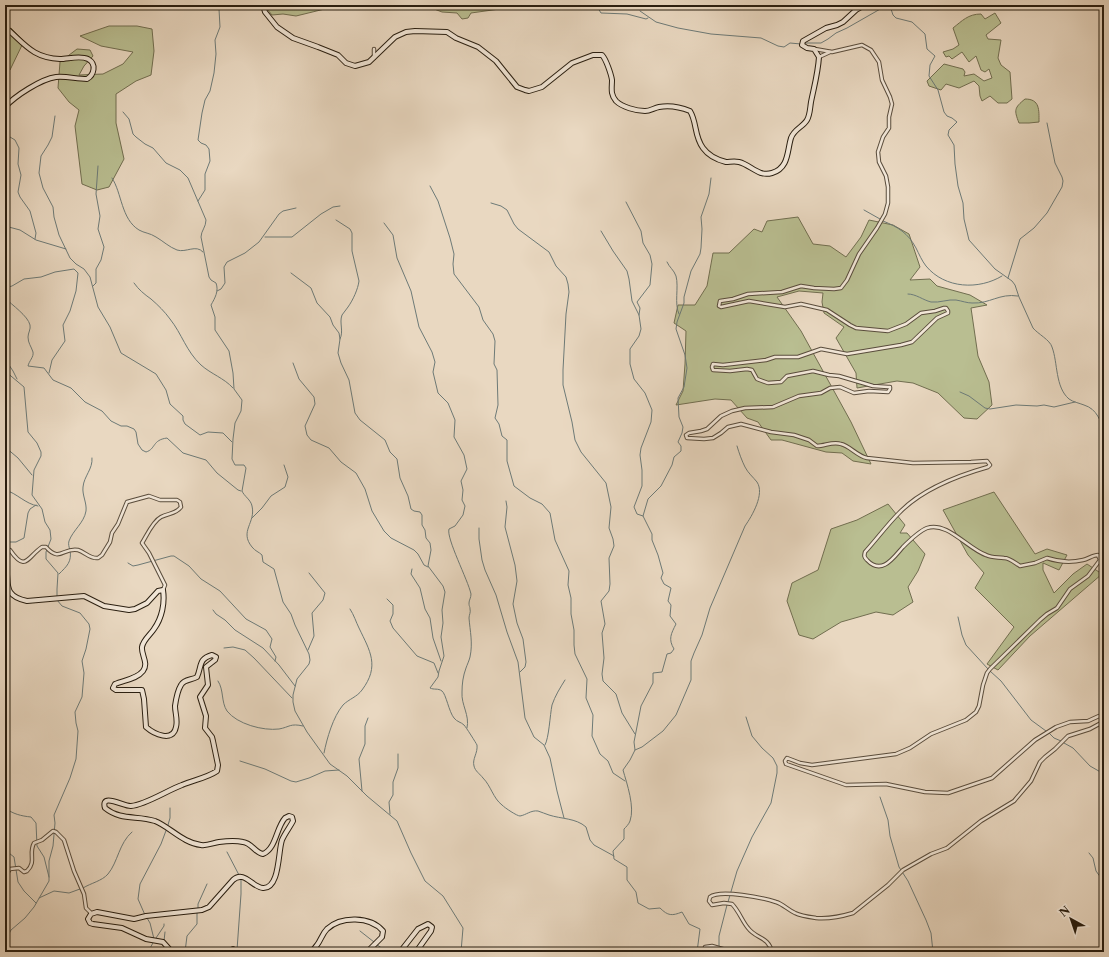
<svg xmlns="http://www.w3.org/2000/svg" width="1109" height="957" font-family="'Libre Caslon Text',serif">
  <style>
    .green { fill: #b9be91; stroke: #716e50 }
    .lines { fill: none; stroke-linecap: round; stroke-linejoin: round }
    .stream { stroke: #6d7a77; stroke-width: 1 }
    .street-casing { stroke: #594c3c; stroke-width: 4.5 }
    .secondary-casing { stroke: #291e10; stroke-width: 6 }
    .street { stroke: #f1e6d7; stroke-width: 2.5 }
    .secondary { stroke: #f1e6d7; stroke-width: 4 }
  </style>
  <rect width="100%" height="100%" fill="#e9d8c1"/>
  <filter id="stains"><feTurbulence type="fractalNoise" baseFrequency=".005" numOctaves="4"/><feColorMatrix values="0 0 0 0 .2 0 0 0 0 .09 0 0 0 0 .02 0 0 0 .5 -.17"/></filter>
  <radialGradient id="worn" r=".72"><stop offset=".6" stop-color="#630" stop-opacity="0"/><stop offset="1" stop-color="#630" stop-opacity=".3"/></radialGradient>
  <!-- green -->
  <g class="green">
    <path d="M268 5H341L296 16 283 14 272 15 267 9Z"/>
    <path d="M383 5H515L514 7 471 13 468 18 462 19 457 13 442 12 429 7Z"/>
    <path d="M995 13 1001 23 986 35 988 39 1001 40 998 58 1001 65 1010 72 1012 99 1007 103H998L990 96 982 101 980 96 979 86 974 81 959 88 946 84 941 90 929 86 927 81 944 64 963 69 965 72 964 76 974 74 984 81 992 78 989 69 985 72 981 70 976 56 969 62 962 52 952 59 949 56 946 57 943 52 953 49 959 45 953 28C962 21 968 14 981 14L985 19Z"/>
    <path d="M109 26H137L152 29 154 51 151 75 136 81 116 94V123L124 159 109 187 97 190 82 184 75 126 79 110 69 102 58 88 60 62 77 49 90 50 93 56 84 66 79 75 103 74 123 64 133 52 101 46 80 36Z"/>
    <path d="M11 28 24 41 10 70 5 67V35Z"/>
    <path d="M1025 99C1040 99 1039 110 1039 122L1029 123H1019C1014 110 1014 108 1025 99Z"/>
    <path d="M798 217 813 244 830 246 846 257 861 237 869 220 893 225 909 234 920 267 910 280 930 279 937 286 970 295 987 305 971 308 978 356 989 382 992 405 977 419 964 418 938 393 913 383 897 381 857 388 856 373 836 338 844 327 824 313 822 302 823 293 799 291 777 297 801 331 851 422 871 464 853 461 842 453 826 452 782 440H771L758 422 747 418 731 400 715 399 676 405 683 391 685 364 686 331 674 323 678 305H695L707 286 713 253H729L754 229 762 232 767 221Z"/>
    <path d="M994 492 1035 554 1047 549 1067 555 1059 570 1043 563V570L1054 593 1073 574 1087 564 1102 574 1030 636 998 670 987 664 1014 627 975 588 984 573 968 555 943 510Z"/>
    <path d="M888 504 905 525 900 533H907L925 554 918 571 908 587 913 602 893 615 876 612 841 622 813 639 799 635 787 601 792 583 818 570 831 529 857 520Z"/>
  </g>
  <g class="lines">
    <!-- stream -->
    <g class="stream">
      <path d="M596 5 601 13 627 14 646 19 648 18"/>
      <path d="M640 11 656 22 678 28 711 34 761 38 778 46 784 47 790 43 801 44"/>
      <path d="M805 43H821L828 39 836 33 847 28 882 8 887 6 891 9 893 15 896 18 912 22 925 34 927 49 935 56 930 65 929 76 938 90 944 112 947 116 952 118 957 122 949 130 948 135 954 145 955 164 958 186 963 203 964 219 969 240 995 269 1012 281 1015 285 1019 297 1033 328C1038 334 1050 340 1052 347 1058 363 1055 387 1069 399 1073 402 1079 403 1084 405 1097 409 1101 421 1104 433"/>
      <path d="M123 112 129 119 133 134 136 137 145 144 153 148 166 163 180 170 188 178 206 220C206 227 201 231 201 237L209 277 211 280 216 283C219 291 215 298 211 305L215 317V330L229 351 233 373 234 389 242 400 241 411 235 423 233 439 232 459 235 465H244L246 468 242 491C244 496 251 500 252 506 256 523 239 531 252 547 255 551 259 552 262 555L263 562 274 569 283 602 291 614 295 625 309 654 310 660 309 664 297 679 293 695V702L295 711 307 732 330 764 347 776 367 796 397 821 411 853 425 881 443 896 463 928 461 952"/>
      <path d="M55 116 52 137 48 145 41 156 39 173 43 188 53 207 54 217 59 235 70 258 76 264 84 269 90 277 98 307 110 327 121 353 156 374 166 390 170 404 183 416V420L185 424 200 435 208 432 223 433 232 442"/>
      <path d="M5 134 15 140 19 148 18 164 21 175 18 192 20 197 30 211 36 233 35 239"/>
      <path d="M112 178C122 193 121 219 139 230 144 233 150 233 156 237 163 241 169 247 177 250 186 253 196 244 203 252"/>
      <path d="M430 186 438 201 450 238 454 254 453 264 454 274 479 307 483 320 493 334 495 341 494 364 497 370 498 405 495 418 499 424 502 436 507 440V461L514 486 530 498 542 504 550 513 555 540 569 571 568 585 571 598V614L574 630V645L575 654 587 679 586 698 593 715 592 736 600 754 608 761 613 773 625 781"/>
      <path d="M198 201 205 190V174L210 161 209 149 206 145 201 143 198 140 202 113 205 100 210 91 214 73 216 54 215 40 220 27 219 9"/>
      <path d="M626 202 641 231 643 243 650 255 652 264 650 285 637 302 640 308 639 315"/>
      <path d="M491 203 501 206 507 210 514 224 518 229 549 252 556 266 566 277 568 284 569 292 566 314 563 370V385L572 422 575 440 581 452 606 483 611 507 609 528 613 539 614 546 609 558 610 584 609 591 601 601 605 624 602 633 604 658 602 674 603 681 616 694 622 713 635 734"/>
      <path d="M864 210 880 219"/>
      <path d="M336 220 350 229 352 233V251L359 281C358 289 353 300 348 307 346 310 344 312 342 315 339 323 344 331 340 339"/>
      <path d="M883 221C898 227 908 233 916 248 919 254 922 261 926 266 945 289 979 290 1002 276"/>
      <path d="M384 223 393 235 397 258 411 291 419 327 432 352 435 362 433 372 438 393 448 403 455 420 454 437 464 455 467 469 461 481 463 490 462 500 465 506 463 515 455 526 449 529C446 538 468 580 471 594 471 598 469 600 469 603 469 607 470 606 470 609 471 612 469 615 469 618 470 631 473 643 470 657 469 661 467 665 466 668 463 676 462 684 462 692 461 705 470 715 467 728"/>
      <path d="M5 226 20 230 36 240 66 249"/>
      <path d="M601 231 613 251 627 271 629 279 632 301 639 315 641 329 639 336 630 349V364L634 379 645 393 652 410 651 422 641 448 640 455 642 470V486L634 507 637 514 643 516"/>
      <path d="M265 237H292L321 214 333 207 340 206"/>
      <path d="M667 262C669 267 674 270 676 276 679 287 674 304 679 314"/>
      <path d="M291 273 311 288 317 303 330 317 333 325 339 333 340 339 338 353 341 363 349 380 355 413 360 420 385 440 390 452 397 459 400 478 408 496 411 509 414 511 420 512 422 515V525L425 530 426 538 430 543 431 550 428 566 443 586 445 592 442 610 443 623 441 637 444 656 439 671 438 677 430 688C434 690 438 688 442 691 446 694 449 712 454 718 457 722 461 722 464 725 466 727 476 743 477 745 478 753 472 759 474 766 475 771 480 774 483 778 491 786 493 798 502 805 505 808 517 816 520 816 526 815 531 810 538 811 542 812 545 814 549 815 561 819 576 818 586 827L590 840 594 845 614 856"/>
      <path d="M1008 278 1020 239 1034 228 1047 213 1062 187 1063 181 1062 177 1055 163 1047 123"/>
      <path d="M134 283C139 290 144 294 151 299 158 305 165 312 170 319 182 334 186 351 201 365 211 374 224 378 233 388"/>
      <path d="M93 286 96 283V269L101 260 104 247 98 229 100 216 96 194 98 166"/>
      <path d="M5 288 12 286 24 279 41 277 55 272 74 269 78 273 76 291 70 311 63 325 65 341 52 360 49 373"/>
      <path d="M217 291 221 289 225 283 224 267 227 262 245 253 259 242 279 214 283 211 296 208"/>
      <path d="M908 294C916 294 923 300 931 302 940 303 948 299 956 300 962 301 967 303 972 303 990 304 999 293 1018 296"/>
      <path d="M5 298C12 305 28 316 30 325 31 329 28 333 28 337 28 343 31 346 33 352 34 357 29 361 28 366L44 368 53 380 71 388 85 402 102 411 111 421 121 426H127L134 429 136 432 138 444 142 450 146 452C156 449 152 440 167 438L183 453 206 460 217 473 238 490 241 491"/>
      <path d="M5 359 13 371 17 379"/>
      <path d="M293 363 299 379 314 397 315 404 305 426 307 435 311 440 329 448 341 462 356 473 365 489 372 511 384 531 391 538 414 550 418 554 424 565 428 567"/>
      <path d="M5 371 24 387 28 432 37 443 41 452V456L34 470 32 495 42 509 45 522 50 530 51 539 46 552V559L58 573 57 589V597"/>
      <path d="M960 392 969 396 985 408 990 409 1016 405 1037 406 1044 405 1054 407 1075 402"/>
      <path d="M5 447 18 458 32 475"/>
      <path d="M5 490C17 493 25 504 38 506"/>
      <path d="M506 501 507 507 505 527 515 565 517 581 513 604 517 623 523 639 526 662 525 667 520 672"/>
      <path d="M252 518 262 508 271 496 285 487 288 477 284 465"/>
      <path d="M479 528V539L482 560 485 570 496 595 507 632 518 662 525 718 534 737 544 745 550 758 557 791 564 818"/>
      <path d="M5 542H16L24 538 28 513 30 509 36 505"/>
      <path d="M128 563 133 566 138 565 171 556H174L189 566 201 579 220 591 246 619 266 630 272 639 270 647 276 657 275 661"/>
      <path d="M412 569 411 574 420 588 425 609 430 618 433 638 441 661"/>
      <path d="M59 574C67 566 72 562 70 550 69 547 68 544 69 541 73 530 84 523 86 511 87 503 82 495 83 487 84 476 93 469 92 458"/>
      <path d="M387 599 393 605V614L390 621 393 628 417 656 434 663 438 673"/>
      <path d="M213 610 216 614 225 620 235 630 263 648 279 665 295 686"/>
      <path d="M958 617 962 635 966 645 988 669"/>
      <path d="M224 648 233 647 245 650 254 658 292 698"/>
      <path d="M308 650 314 636 312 613 323 600 325 593 309 573"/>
      <path d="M990 671 1001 681 1031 720 1046 731"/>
      <path d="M218 681C224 690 221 702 227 711 237 724 263 731 279 729 290 727 290 723 303 726"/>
      <path d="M1049 733 1054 738 1061 741"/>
      <path d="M1064 743 1073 748 1090 766 1104 774"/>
      <path d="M545 745C549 738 550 715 552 705 555 696 560 688 565 680"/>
      <path d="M635 750 642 747 663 731 676 715 691 680V661L694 653 702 635 710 608 745 526C752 516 765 494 757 482 753 477 748 473 745 467 742 461 739 453 737 446"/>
      <path d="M324 753C327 738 333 717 343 705 349 699 357 697 362 690 380 666 370 651 359 628 356 622 354 615 350 609"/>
      <path d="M240 761 265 769 291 781 296 782 309 778 325 771 339 770"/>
      <path d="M362 791 359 759 365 744V726L368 718"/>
      <path d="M880 797 888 820 890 836 899 867 908 881 926 920 931 933 933 952"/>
      <path d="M5 802 7 809"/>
      <path d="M5 808C13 814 21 816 31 817L36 823 37 846 44 857 49 877"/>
      <path d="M390 814 389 802 393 795V782L398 768V754"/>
      <path d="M168 825 170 818V808"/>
      <path d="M5 850 14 857 18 882 24 891 36 903"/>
      <path d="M227 852 239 875"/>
      <path d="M1089 853 1093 858 1096 871 1104 882"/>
      <path d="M83 888C91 883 102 881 108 874 118 862 119 843 132 832"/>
      <path d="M39 898 54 891 69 893 80 889"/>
      <path d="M728 902 737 871 752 837 771 803 777 773V766L773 758 762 748 752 736 746 717"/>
      <path d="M198 909V904L207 884"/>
      <path d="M145 915 138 899 140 884 161 844 167 828"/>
      <path d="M147 918 150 923 154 939"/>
      <path d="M360 931 374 942"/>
      <path d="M156 938 164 926V924"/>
      <path d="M5 941 11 930 25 918 34 907 49 881V861L53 846 55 823 54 815 70 778 76 759 78 731 76 723 75 712 82 697 84 673 82 661 86 649 90 629 89 624 80 613 62 606 57 600"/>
      <path d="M164 941 165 932"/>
      <path d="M5 943 8 948 13 952"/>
      <path d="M376 944 387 952"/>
      <path d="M165 946V952"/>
      <path d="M719 946V936L727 905"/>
      <path d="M237 950 241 894V879"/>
      <path d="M148 952 154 941"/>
      <path d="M185 952 187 936 197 924V912"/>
      <path d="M697 952 700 929 689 924 682 912C672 916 668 916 660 908L649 909 638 903 636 892 627 880V867L614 859 613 851 624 839V829C626 827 629 824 630 821 635 807 627 784 623 770L630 760 635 750 634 742 641 706 653 683V673L662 672 667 654 671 653 674 649C668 639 671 634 676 624L670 616 671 605 668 601 671 588 664 584 661 578 663 573 658 555 652 540V534L643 516 648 499 661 486 672 465 674 457 681 451V446L678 442 682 433 683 427 679 417 678 398 684 387 687 368 685 355 676 329 677 322 684 303V297L691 271 700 254 701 248 702 229 701 217 709 194 711 178"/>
    </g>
    <defs>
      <g id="street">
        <path d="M819 57 830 52"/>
        <path d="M374 58V49"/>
        <path d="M5 550H10C26 573 27 557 42 547H46C60 563 63 547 78 550 85 552 90 559 98 558L102 555 110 542 112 533 118 524 127 502 149 496 160 500H177L180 502 181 507C176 514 169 513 161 517 153 521 147 535 142 543L149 553 165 585 163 590"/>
        <path d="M5 890 8 872 10 869 19 868 24 872 27 871C37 861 28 854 34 843L42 840 53 831 56 832 64 840 74 871 84 894 86 908 91 913"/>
        <path d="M704 952 705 947 712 946 733 952"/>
        <path d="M772 952C768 936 756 939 748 928 742 921 739 911 732 904L724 903 712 905 709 901 710 897C720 889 764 898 776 902 783 904 788 910 795 913 801 916 809 917 816 918 827 919 843 916 853 913L888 885 903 870 931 854 947 848 981 821 1014 801 1031 781 1040 762 1045 757 1055 749 1068 736 1090 729 1101 723 1104 720 1103 718 1099 716 1088 721 1070 722 1056 727 1035 740 992 778 948 793 925 792 886 784 846 785 786 764 785 761 787 758 800 763 812 765 896 754 910 748 931 734 966 720 976 712 979 706 983 685 987 673 990 669 1040 620 1047 614 1057 608 1070 589 1088 576 1100 560 1098 555C1093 555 1088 559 1083 560 1070 563 1059 562 1047 558L1035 563 1020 566C1015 563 1010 558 1004 558 998 557 992 558 986 555 968 549 947 521 927 528 919 531 910 540 903 547 894 557 882 576 867 560 864 557 864 556 865 552 876 540 887 525 899 513 922 489 956 476 988 467L990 465 987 461 971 462 913 463 867 458C857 456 850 446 841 444 833 441 825 446 817 446L809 440 794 435 771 432 741 424 728 427 721 433 713 438 704 439 687 438 686 435 689 433 701 431 707 429 721 416 732 411 745 408 773 407 799 396 821 393 830 388 840 387 854 393 869 391 888 392 890 389V387H888L873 386 839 376 829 375 813 371 787 376 781 382 768 383 757 379 752 370 747 369 730 371 713 370 712 367 713 364 723 365 766 360 775 357H798L821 349 847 354 901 345 912 342 937 318 948 313V311L946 308H944L935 311 921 313 906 324 888 331 856 328 850 325 827 310 801 304 785 307 749 301 721 307 719 306 720 301 733 299 748 294 782 292 801 286 814 288 834 289 841 288 847 280 859 254 877 228 885 214 888 203V187L886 176 879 162 878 152 883 137 889 128V117L892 104 890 97 882 80 879 62 871 50 862 45 832 52 815 49"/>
      </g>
      <g id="secondary">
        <path d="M263 5 265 12 277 27 293 38 318 47 338 55 346 63 355 66 369 62 395 37 406 32 415 31 447 32 456 38 478 47 496 61 517 87 525 90 529 91 542 87 572 63 593 55H602C606 59 611 74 612 80 612 88 610 94 616 101 622 107 636 111 645 111 650 111 654 108 659 107 670 105 680 107 690 111 697 122 694 136 703 148 708 155 718 160 726 162 730 162 734 161 739 162 751 165 758 177 772 173 789 168 787 151 791 138 794 129 803 127 807 120 810 115 810 108 811 102 814 87 818 73 819 57L814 49 807 48 802 45 803 41 826 28 837 25 843 22 856 10 865 5"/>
        <path d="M5 27C24 43 32 58 60 59 68 59 80 55 88 59 97 64 94 75 87 79 76 79 67 76 56 77 41 79 15 96 5 107"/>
        <path d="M5 564C11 581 0 595 27 601L84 596 104 606 129 610 135 609 147 603 158 591 163 590C165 603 162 618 154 629 151 634 143 640 142 647 141 655 149 663 143 671 137 679 124 680 115 684L113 688 116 690H142L144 699 146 727C154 734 173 743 176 727 178 720 175 713 175 706 176 699 178 690 181 685 184 679 192 680 197 677 202 666 198 659 212 655L216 657 215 660 206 667 208 685 200 697 206 716 205 728 212 737 213 741 218 765 217 771C207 778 193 780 182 785 168 790 145 805 131 806 125 807 100 792 105 808 121 821 137 815 155 821 170 827 183 843 201 845 207 846 213 843 219 842 226 841 235 840 243 842 252 843 255 853 263 854 276 849 276 828 285 818L289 816 292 817 293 821C290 827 285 833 282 840 278 851 280 889 263 888 252 887 244 870 233 880L209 907 202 910 146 916 134 919 97 912 91 914 88 919 90 923 93 924 122 928 146 939 163 942 172 952"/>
        <path d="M228 952 233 949 238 952"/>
        <path d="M311 952C313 950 315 948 317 945 321 940 322 934 327 929 341 916 370 916 383 931L382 937 367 952"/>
        <path d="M400 952 418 929 428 924 432 927 431 931 416 952"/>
      </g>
    </defs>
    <!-- street casing -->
    <use href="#street" class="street-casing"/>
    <!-- secondary casing -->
    <use href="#secondary" class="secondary-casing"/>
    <!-- street -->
    <use href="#street" class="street"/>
    <!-- secondary -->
    <use href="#secondary" class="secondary"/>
  </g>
  <!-- margin -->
  <rect width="1109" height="957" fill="none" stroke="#e9d8c1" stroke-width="20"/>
  <rect x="6" y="6" width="1097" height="945" fill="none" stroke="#291e10" stroke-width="2"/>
  <rect x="10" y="10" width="1089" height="937" fill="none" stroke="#291e10"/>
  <!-- north arrow -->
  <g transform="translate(1071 919) rotate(320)" stroke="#f1e6d7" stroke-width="3" paint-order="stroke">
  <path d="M0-3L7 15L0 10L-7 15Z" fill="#291e10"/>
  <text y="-6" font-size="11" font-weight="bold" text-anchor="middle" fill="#291e10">N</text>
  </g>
  <rect width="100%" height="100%" filter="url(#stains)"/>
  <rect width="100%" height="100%" fill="url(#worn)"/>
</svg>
